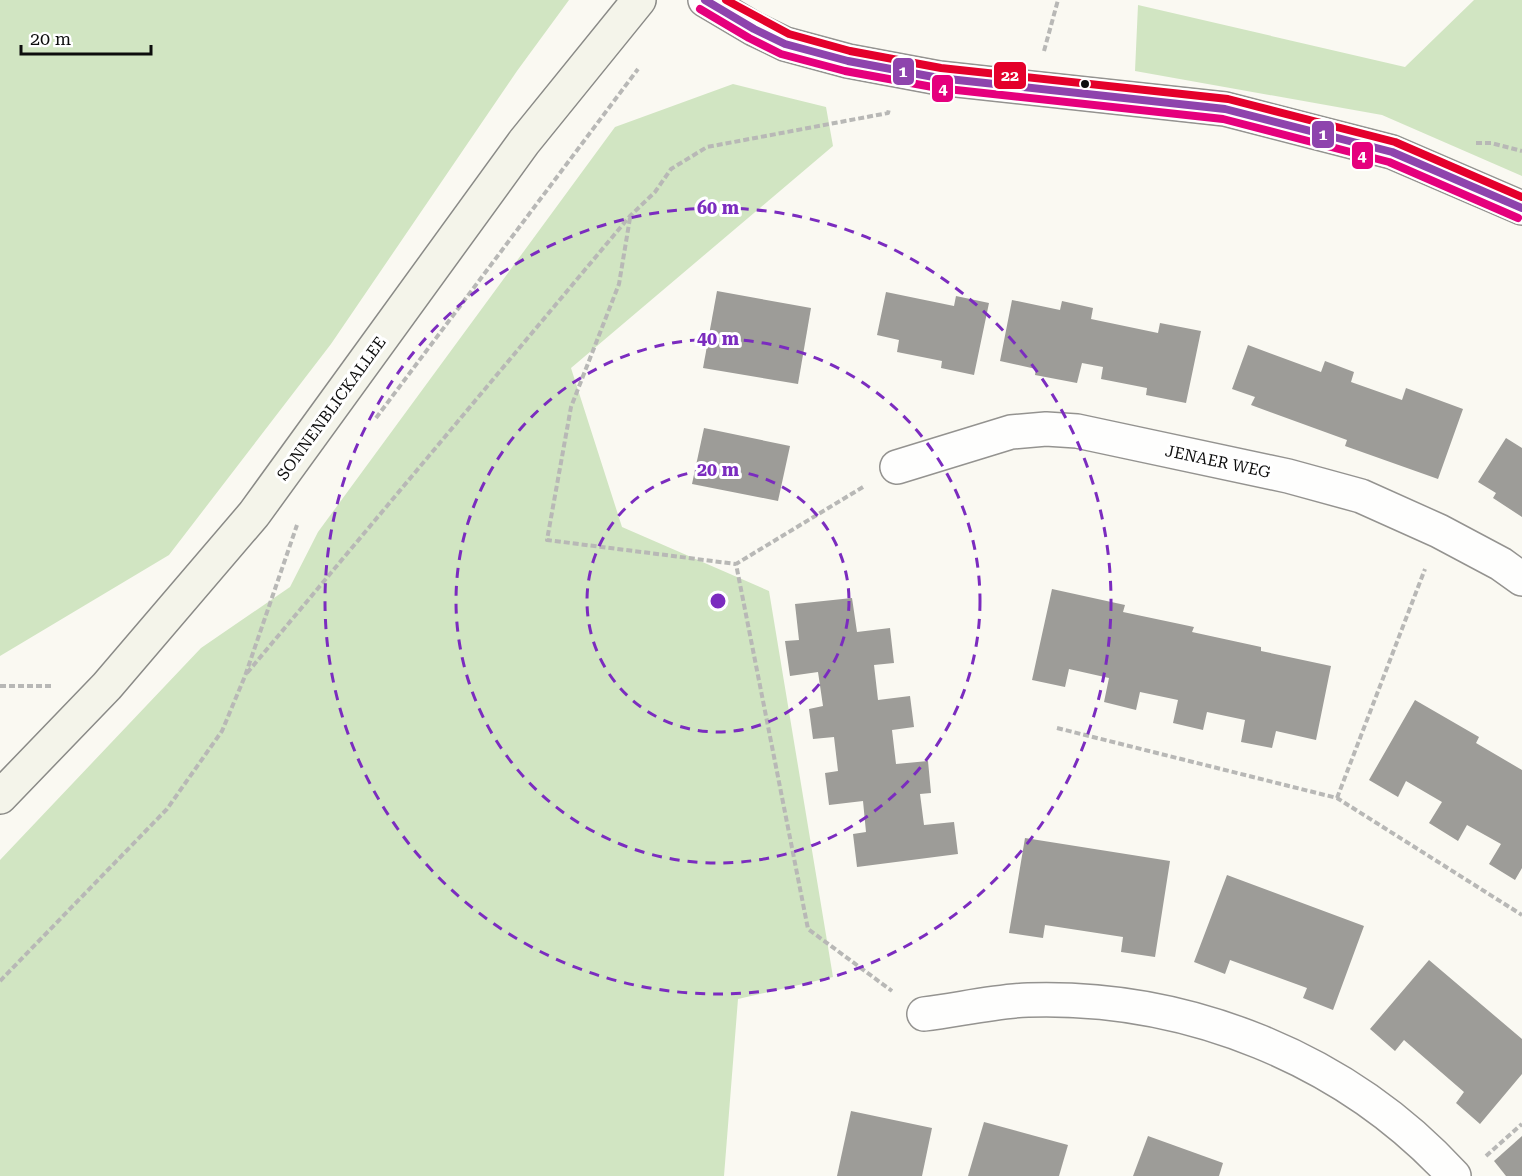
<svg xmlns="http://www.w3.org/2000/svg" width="1522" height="1176" font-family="'Roboto Serif',serif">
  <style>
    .forest { fill: #d1e5c2 }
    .building { fill: #9d9c98 }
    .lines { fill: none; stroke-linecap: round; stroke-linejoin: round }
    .street-casing { stroke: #949390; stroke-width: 36 }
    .secondary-casing { stroke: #8a8a87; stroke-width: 36 }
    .path { stroke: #b8b8b6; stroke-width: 4; stroke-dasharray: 6 3; stroke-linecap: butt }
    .street { stroke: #fefefd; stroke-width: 33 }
    .secondary { stroke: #f4f4ea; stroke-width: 33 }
    .bus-1-casing { stroke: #fff; stroke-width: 12 }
    .bus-2-casing { stroke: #fff; stroke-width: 12 }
    .bus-3-casing { stroke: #fff; stroke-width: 12 }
    .bus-1 { stroke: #8e44ad; stroke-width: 8 }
    .bus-2 { stroke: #e5007d; stroke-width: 8 }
    .bus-3 { stroke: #e4002b; stroke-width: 8 }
    .ring { fill: none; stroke: #7b2cbf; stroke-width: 3; stroke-dasharray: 10 8 }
    .bus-dot { fill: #0d0d0d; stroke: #fff; stroke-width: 2 }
    .labels { text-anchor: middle; stroke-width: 6; stroke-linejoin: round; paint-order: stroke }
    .street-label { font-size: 16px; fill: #0d0d0d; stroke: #fff }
    .centre { fill: #7b2cbf; stroke: #fff; stroke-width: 3 }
    .ring-label { font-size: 18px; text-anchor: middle; font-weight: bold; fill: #7b2cbf; stroke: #fff; stroke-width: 6; stroke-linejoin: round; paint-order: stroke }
    .line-badge { stroke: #fff; stroke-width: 2 }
    .badge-label { font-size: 16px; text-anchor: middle; font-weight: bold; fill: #fff }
  </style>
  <rect width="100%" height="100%" fill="#faf9f2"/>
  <!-- forest -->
  <g class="forest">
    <path d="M0 0H569L517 71 331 344 169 555 0 656Z"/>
    <path d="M1474 0H1522V176L1382 115 1135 71 1138 5 1405 67Z"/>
    <path d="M733 84 826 107 833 146 571 368 622 527 769 591 833 977 738 999 724 1176H0V860L201 648 290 587 318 532 615 127Z"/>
  </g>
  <!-- building -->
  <g class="building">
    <path d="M717 291 811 308 798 384 703 368Z"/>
    <path d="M886 292 954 306 956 296 989 303 974 375 941 368 942 361 897 352 899 340 877 335Z"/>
    <path d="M1012 300 1060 310 1062 301 1093 308 1091 319 1158 333 1160 323 1201 331 1186 403 1146 395 1147 388 1101 379 1103 367 1082 363 1077 383 1035 375 1036 369 1000 361Z"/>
    <path d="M1248 345 1321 372 1325 361 1354 372 1351 382 1402 400 1406 388 1463 409 1438 479 1345 446 1347 440 1251 405 1255 397 1232 389Z"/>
    <path d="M704 428 790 446 778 501 692 484Z"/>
    <path d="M1506 438 1522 448V517L1493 498 1496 493 1478 482Z"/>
    <path d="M1052 589 1125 605 1123 612 1194 627 1192 632 1261 647V651L1331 666 1316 740 1276 731 1272 748 1241 742 1245 720 1207 712 1203 730 1173 723 1178 700 1140 692 1136 710 1104 702 1109 678 1069 669 1065 687 1032 680Z"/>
    <path d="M852 598 857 632 890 628 894 663 874 665 878 700 910 696 914 727 892 730 896 764 928 761 931 793 920 794 924 825 954 822 958 854 857 867 853 834 866 832 863 801 829 805 825 773 838 771 834 737 813 739 809 709 823 706 818 672 790 676 785 641 799 640 795 604Z"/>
    <path d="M1415 700 1479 737 1476 743 1522 770V868L1515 880 1489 864 1501 844 1467 825 1458 841 1429 823 1442 802 1406 781 1398 797 1369 780Z"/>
    <path d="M1025 838 1170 861 1155 957 1121 952 1123 937 1045 925 1043 938 1009 933Z"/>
    <path d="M1227 875 1364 926 1333 1010 1303 998 1307 988 1230 960 1225 974 1194 962Z"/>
    <path d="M1429 960 1522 1039V1074L1480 1124 1456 1103 1464 1092 1404 1040 1395 1051 1370 1029Z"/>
    <path d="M851 1111 932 1128 922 1176H837Z"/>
    <path d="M984 1122 1068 1145 1059 1176H968Z"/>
    <path d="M1148 1136 1223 1163 1219 1176H1133Z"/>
    <path d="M1522 1136V1176H1506L1494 1161Z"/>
  </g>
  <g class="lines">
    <defs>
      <g id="street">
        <path d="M705 0 754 29 785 44 848 61 939 78 1225 109 1392 152 1522 208"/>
        <path d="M897 467 1011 432 1046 429 1077 431 1288 476 1361 496 1439 531 1501 564 1522 579"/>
        <path d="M924 1014C957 1010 996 1001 1028 1000 1187 995 1346 1058 1454 1176"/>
      </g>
      <path id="secondary" d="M0 797 107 686 254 514 524 142 639 0"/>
    </defs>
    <!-- street casing -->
    <use href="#street" class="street-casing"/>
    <!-- secondary casing -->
    <use href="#secondary" class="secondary-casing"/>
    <!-- path -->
    <g class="path">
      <path d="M1044 51 1058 0"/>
      <path d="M1476 143H1491L1522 151"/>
      <path d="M630 218 619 284 571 407 547 540 736 564"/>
      <path d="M376 418 638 69"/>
      <path d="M863 487 736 564 808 929 892 991"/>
      <path d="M247 673 630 216 655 192 671 169 707 147 888 113 889 109"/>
      <path d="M0 686H52"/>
      <path d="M1057 728 1337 798 1522 915"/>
      <path d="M1337 798 1425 569"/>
      <path d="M0 981 167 809 222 731 245 676 297 525"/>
      <path d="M1486 1156 1522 1124"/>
    </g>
    <!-- street -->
    <use href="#street" class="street"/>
    <!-- secondary -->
    <use href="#secondary" class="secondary"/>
    <defs>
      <path id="bus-1" d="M705 0 754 29 785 44 848 61 939 78 1225 109 1392 152 1522 208"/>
      <path id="bus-2" d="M700 9 749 38 781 54 845 71 938 88 1223 119 1389 162 1518 218"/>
      <path id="bus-3" d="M726 0 789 34 850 51 941 68 1228 99 1395 142 1522 197"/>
    </defs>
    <!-- bus-1 casing -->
    <use href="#bus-1" class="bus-1-casing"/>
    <!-- bus-2 casing -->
    <use href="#bus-2" class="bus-2-casing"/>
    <!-- bus-3 casing -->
    <use href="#bus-3" class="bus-3-casing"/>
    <!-- bus-1 -->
    <use href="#bus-1" class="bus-1"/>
    <!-- bus-2 -->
    <use href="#bus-2" class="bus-2"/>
    <!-- bus-3 -->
    <use href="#bus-3" class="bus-3"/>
  </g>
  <!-- distance rings -->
  <g class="ring">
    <circle cx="718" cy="601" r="131"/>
    <circle cx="718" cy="601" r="262"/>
    <circle cx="718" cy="601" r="393"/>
  </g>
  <!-- markers -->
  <circle class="bus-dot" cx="1085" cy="84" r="5"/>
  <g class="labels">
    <!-- street labels -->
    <g class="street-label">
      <text transform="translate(331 408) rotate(-54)" y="6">SONNENBLICKALLEE</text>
      <text transform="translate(1218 461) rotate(12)" y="6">JENAER WEG</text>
    </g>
  </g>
  <circle cx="718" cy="601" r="9" class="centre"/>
  <g class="ring-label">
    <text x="718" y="214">60 m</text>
    <text x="718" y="345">40 m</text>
    <text x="718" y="476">20 m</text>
  </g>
  <g class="line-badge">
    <rect x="892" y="57" width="23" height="29" rx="6" fill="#8e44ad"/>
    <rect x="993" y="61" width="34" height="29" rx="6" fill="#e4002b"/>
    <rect x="931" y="74" width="23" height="29" rx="6" fill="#e5007d"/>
    <rect x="1311" y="120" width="24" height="29" rx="6" fill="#8e44ad"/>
    <rect x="1351" y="141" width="23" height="29" rx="6" fill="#e5007d"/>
  </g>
  <g class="badge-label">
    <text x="903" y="77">1</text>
    <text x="1010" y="81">22</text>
    <text x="943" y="94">4</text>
    <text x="1323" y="140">1</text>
    <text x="1362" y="161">4</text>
  </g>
  <!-- scale -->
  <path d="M21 45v9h130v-9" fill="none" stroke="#0d0d0d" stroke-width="3"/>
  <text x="30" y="45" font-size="18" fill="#0d0d0d" stroke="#ffffff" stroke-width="4.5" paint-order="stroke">20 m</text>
</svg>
